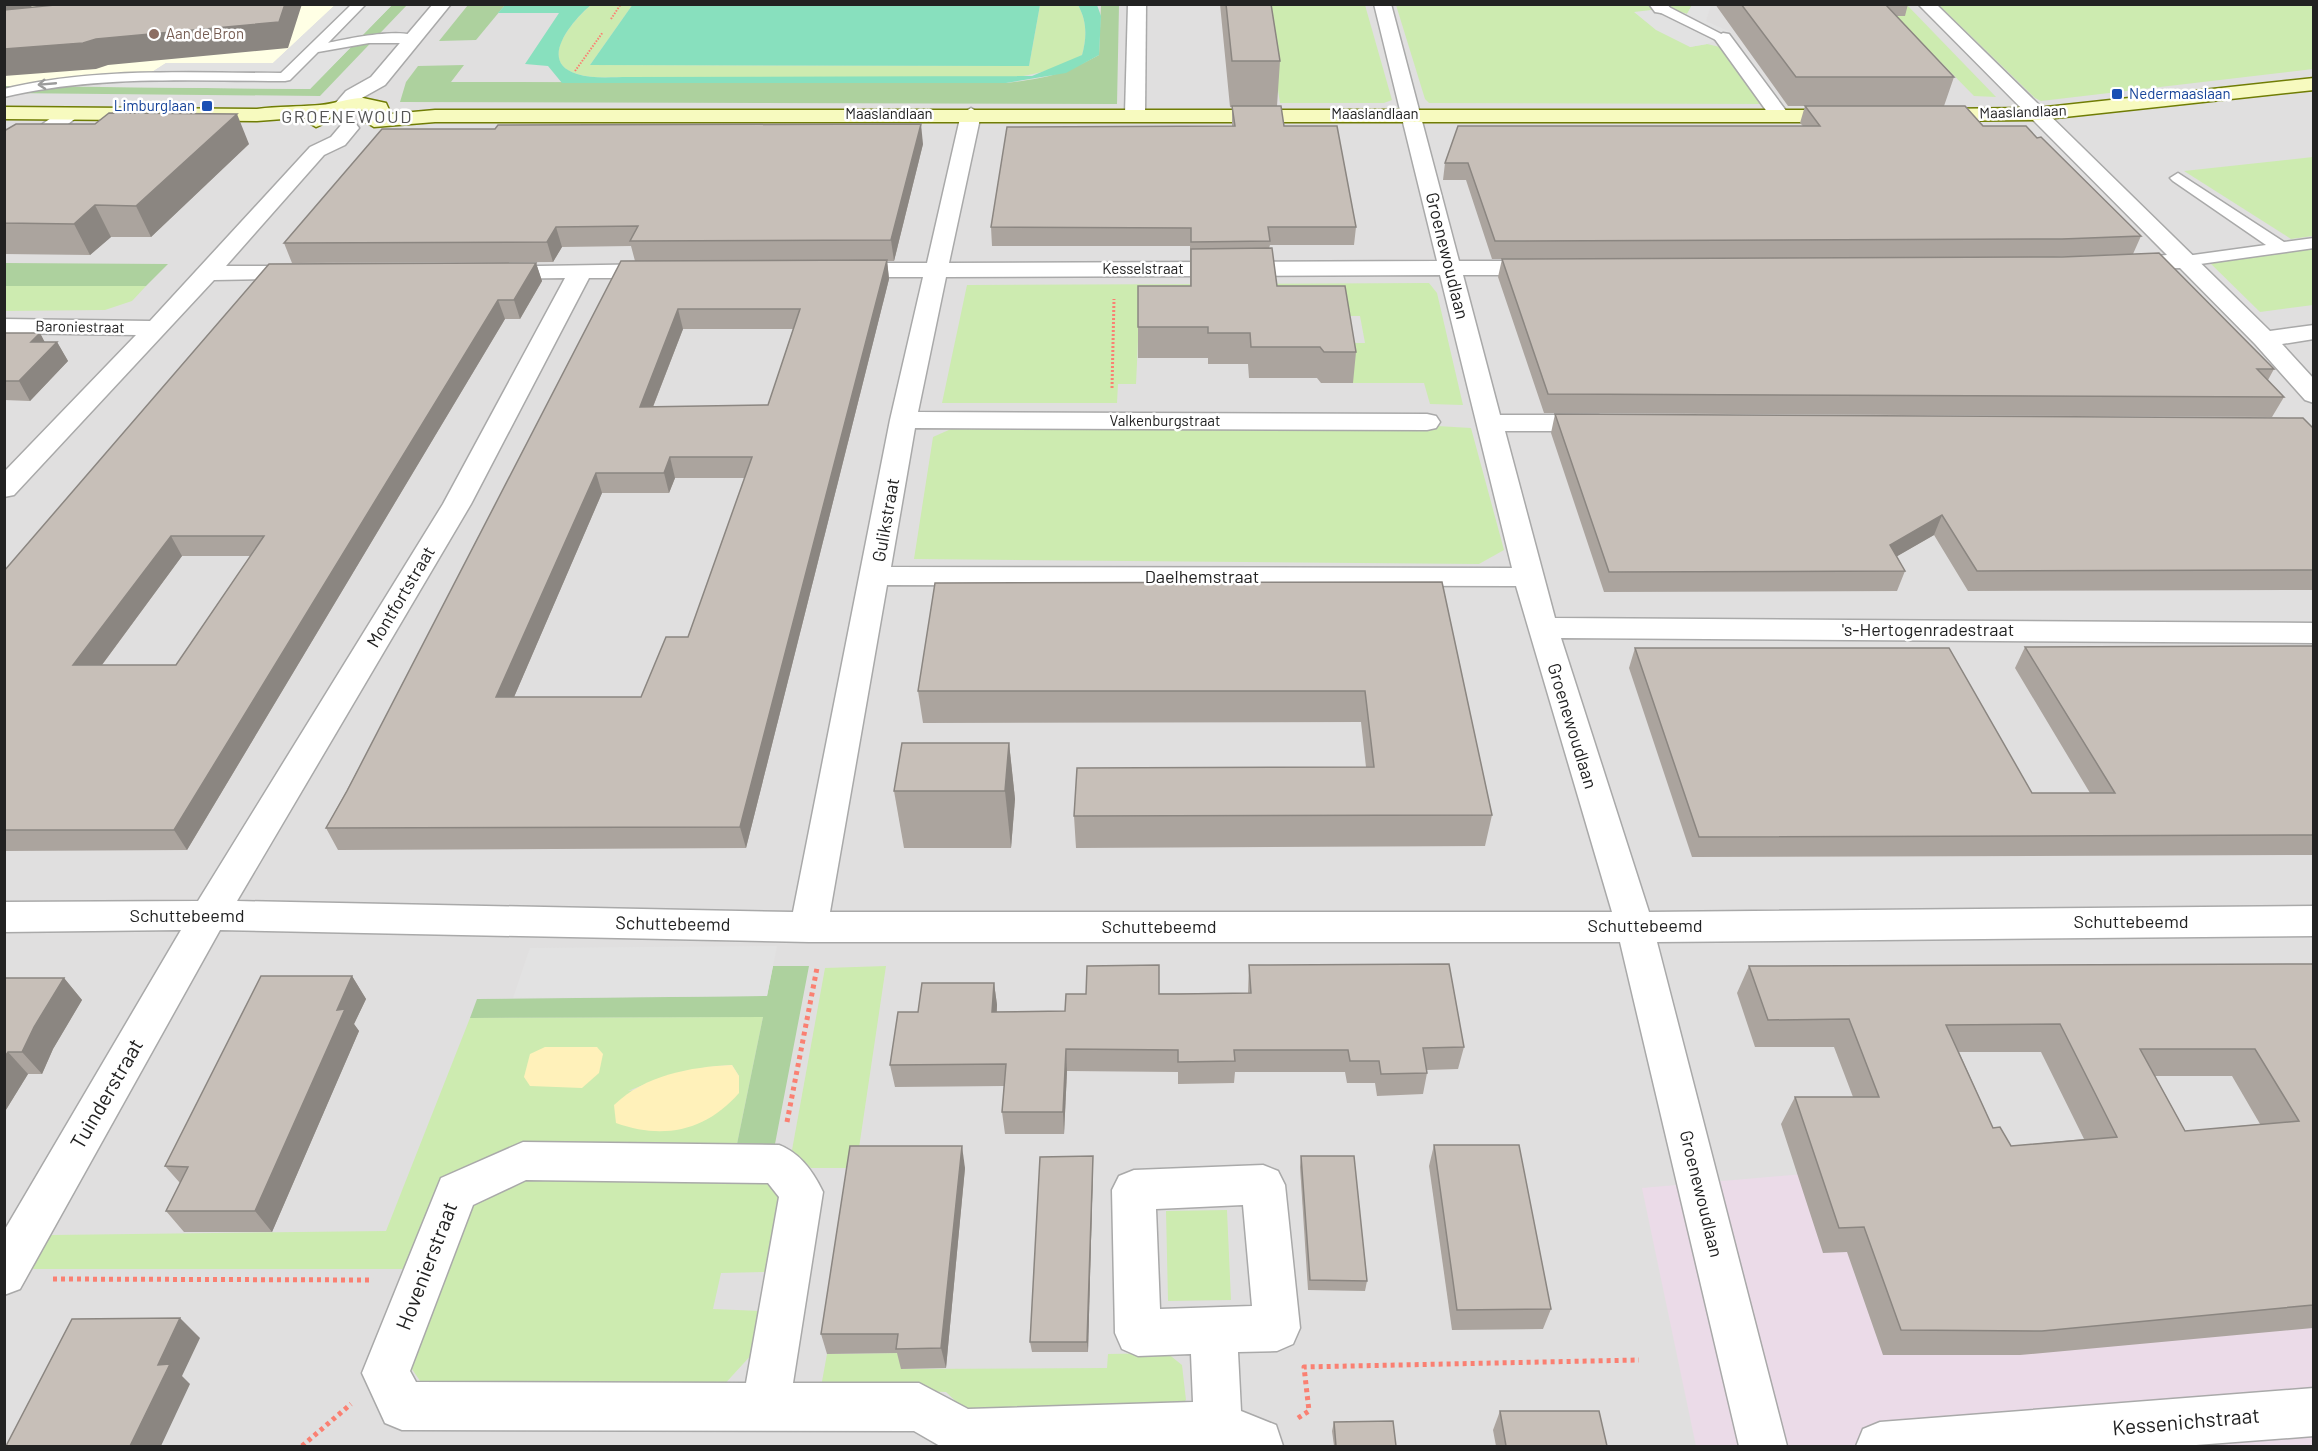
<svg xmlns="http://www.w3.org/2000/svg" width="2318" height="1451" font-family="Barlow,sans-serif">
  <style>
    .residential { fill: #e0dfdf }
    .industrial { fill: #ebdbe8 }
    .education { fill: #ffffe5 }
    .grass { fill: #cdebb0; fill-rule: evenodd }
    .forest { fill: #add19e }
    .sand { fill: #fff1ba }
    .pitch { fill: #88e0be }
    .parking { fill: #e2e2e2 }
    .lines { fill: none; stroke-linecap: round; stroke-linejoin: round }
    .lane-casing { stroke: #a9a9a9; stroke-width: 3 }
    .street-casing { stroke: #a9a9a9; stroke-width: 3 }
    .secondary-casing { stroke: #707d05; stroke-width: 3 }
    .path-far2 { stroke: #fa8072; stroke-width: 2; stroke-dasharray: 1.5 1.5; stroke-linecap: butt }
    .path-far1 { stroke: #fa8072; stroke-width: 3; stroke-dasharray: 2 2; stroke-linecap: butt }
    .path { stroke: #fa8072; stroke-width: 5; stroke-dasharray: 4 4; stroke-linecap: butt }
    .lane { fill: #fff; fill-rule: evenodd }
    .street { fill: #fff; fill-rule: evenodd }
    .secondary { fill: #f7fabf; fill-rule: evenodd }
    .wall { fill: #aba49e; fill-rule: evenodd }
    .shaded-wall { fill: #8b8681 }
    .building { fill: #c7bfb8; stroke: #8b8681; stroke-width: 1.5; fill-rule: evenodd }
    .oneway { stroke: #9c9c9c }
    .education-dot { fill: #8d6e63; stroke: #fff; stroke-width: 2 }
    .transit-dot { fill: #1a4fb4; stroke: #fff; stroke-width: 2 }
    .labels { text-anchor: middle; stroke-width: 5; stroke-linejoin: round; paint-order: stroke }
    .far-education-label { font-size: 15px; fill: #785e54; stroke: #fff; text-anchor: start }
    .far-transit-label { font-size: 15px; fill: #164399; stroke: #fff; text-anchor: start }
    .far-street-label { font-size: 15px; fill: #222; stroke: #fff }
    .far-quarter-label { font-size: 18px; letter-spacing: 1.5px; fill: #555; stroke: #fff }
    .street-label { font-size: 18px; fill: #222; stroke: #fff }
    .near-street-label { font-size: 21px; fill: #222; stroke: #fff }
  </style>
  <rect width="100%" height="100%" fill="#f2efe9"/>
  <!-- residential -->
  <rect class="residential" x="5" y="5" width="2308" height="1441"/>
  <!-- industrial -->
  <path class="industrial" d="M2313 1130V1446H1696L1642 1188Z"/>
  <!-- education -->
  <path class="education" d="M5 5H335L273 63H166L152 72 12 86H5Z"/>
  <!-- grass -->
  <g class="grass">
    <path d="M633 4 590 65 1029 66 1040 5H1078C1087 21 1087 37 1082 55 1058 69 1035 75 1008 78L628 77C612 77 592 79 577 74 535 61 575 19 591 5Z"/>
    <path d="M1265 5H1365L1392 100 1384 103H1280Z"/>
    <path d="M1396 5H1692L1687 14 1668 8 1690 47 1707 44 1724 48 1765 104 1429 103 1425 99Z"/>
    <path d="M1907 5 1996 97 1974 96 1889 9Z"/>
    <path d="M1939 5H2313V69L2041 101 2035 98Z"/>
    <path d="M2313 157V236L2291 239 2184 171Z"/>
    <path d="M2313 246V305L2260 312 2207 260Z"/>
    <path d="M1429 283 1437 293 1463 405 1430 404 1424 383H1353L1351 369 1337 343H1365L1360 316H1275L1138 341 1136 384H1118L1117 403H942L967 285Z"/>
    <path d="M4 286H146L132 301 105 310 5 311Z"/>
    <path d="M1437 426 1471 428 1504 550 1479 564 914 559 933 437 951 429Z"/>
    <path d="M886 966 856 1168H811L792 1150 825 968Z"/>
    <path d="M763 1017 737 1144H525L411 1269H32L51 1235 386 1231 470 1018ZM732 1065 739 1076 628 1091C664 1076 693 1067 732 1065Z"/>
    <path d="M524 1176 759 1177 781 1194 767 1272 721 1273 713 1309 761 1311 754 1352 721 1388 427 1391 405 1359 466 1205Z"/>
    <path d="M1227 1210 1231 1300 1168 1301 1166 1211Z"/>
    <path d="M903 1353 901 1369 1107 1368 1108 1354 1167 1353 1182 1365 1186 1400 1171 1412H967L946 1392 821 1387 827 1354Z"/>
  </g>
  <!-- forest -->
  <g class="forest">
    <path d="M392 5H407L320 96 5 93V86L310 89Z"/>
    <path d="M468 5H505L476 40 439 41Z"/>
    <path d="M1101 5H1119L1117 104 400 102 406 82 418 66 464 65 451 82 1006 83C1047 78 1062 75 1099 55Z"/>
    <path d="M5 263 168 264 146 286H5Z"/>
    <path d="M773 966H809L775 1144H737L763 1017 470 1018 477 999 767 996Z"/>
  </g>
  <!-- sand -->
  <g class="sand">
    <path d="M545 1047H597L603 1054 599 1073 582 1088 530 1086 524 1077 530 1054Z"/>
    <path d="M732 1065 739 1076V1093C706 1131 663 1140 616 1123L614 1105C645 1075 690 1067 732 1065Z"/>
  </g>
  <!-- pitch -->
  <g class="pitch">
    <path d="M633 4H1040V5L1029 66 590 65Z"/>
    <path d="M505 5H591C574 19 536 62 577 74 592 79 612 77 628 77L1032 76 1082 55C1087 37 1087 21 1078 5H1097L1101 16 1099 55 1066 73 1006 83H562L548 66 525 64 559 13H498Z"/>
  </g>
  <!-- parking -->
  <g class="parking">
    <path d="M335 5H392L310 89 100 87 105 77 152 72 166 63H273Z"/>
    <path d="M1692 5H1711L1706 21 1733 33 1707 44 1690 47 1656 30 1634 12 1668 8 1687 14Z"/>
    <path d="M777 946 767 996 513 998 530 948Z"/>
  </g>
  <g class="lines">
    <defs>
      <g id="lane">
        <path d="M352 4H366L328 43C346 39 407 26 420 39L414 43H369L318 52 290 80 285 81C192 81 95 75 4 97V89C94 67 190 73 281 73Z"/>
        <path d="M1657 5H1665L1729 38 1723 42 1718 41 1657 11Z"/>
        <path d="M2178 173 2284 242 2314 238V248L2186 266 2180 265 2178 261 2180 257 2186 256 2266 245 2173 181 2170 178Z"/>
      </g>
      <g id="street">
        <path d="M433 4H451L385 85 360 99 350 110H336L333 106 346 91 371 77Z"/>
        <path d="M1128 4H1146L1145 114 1135 120 1125 114Z"/>
        <path d="M1374 4H1391L1459 261H1546L1554 263 1557 268 1554 273 1546 275H1463L1500 415H1598L1607 417 1611 423 1607 429 1598 431H1505L1555 618 2314 623V643L1561 638 1649 912 2314 906V936L1657 942 1787 1446H1739L1620 942H809L220 930 20 1289 4 1295V1231L181 930 4 932V902L198 901 443 504 565 278 493 279 485 277 482 272 485 267 661 264 669 266 672 271 669 276 661 278H589L471 504 237 901 793 912 890 420 923 277H844L836 275 833 270 836 265 844 263H927L961 114 971 108 981 114 949 263 1437 261ZM1440 275 1512 568 891 567 915 428 1427 430 1436 428 1440 422 1436 416 1427 414 918 412 946 277ZM887 585 1516 586 1612 912H830Z"/>
        <path d="M1649 4H1667L1670 8 1661 13 1655 12Z"/>
        <path d="M1918 4H1936L2270 331 2314 325V339L2282 344 2314 379V403L2305 400 2255 344 2180 268 2114 269 2111 264 2114 259 2167 255Z"/>
        <path d="M1723 33 1729 34 1787 112 1790 116 1787 120H1773L1714 38Z"/>
        <path d="M69 108 79 114 76 118 11 166 4 168V152L62 110Z"/>
        <path d="M349 122 356 124 359 128 345 145 324 155 226 266H307L315 268 318 273 315 278 214 280 14 495 4 497V472L136 335 4 333V319L150 321 310 147 331 137 342 124Z"/>
        <path d="M523 1142 779 1145C800 1153 813 1171 823 1192L793 1383H919L968 1409 1193 1402 1191 1354 1138 1356 1122 1349 1115 1333 1112 1190 1119 1176 1134 1170 1263 1165 1278 1171 1285 1185 1300 1328 1293 1344 1277 1351 1238 1352 1241 1411 1276 1425 1283 1446H940L914 1431 402 1430 385 1423 362 1373 441 1178ZM526 1180 768 1183 779 1197 746 1383 416 1382 410 1371 473 1205ZM1243 1205 1252 1306 1160 1309 1156 1209Z"/>
        <path d="M2314 1388V1436L2183 1446H1856L1863 1429 1880 1422Z"/>
      </g>
      <g id="secondary">
        <path d="M2314 78V90L2037 120 1927 121 1917 115 1927 109 2037 108Z"/>
        <path d="M363 98 386 103 391 114 435 110H1845L1855 116 1845 122H435L374 127 364 121 374 115 371 111C358 109 344 108 332 116 325 120 324 125 316 127L306 121 309 117 257 121 4 119V107L257 109C278 106 299 107 320 105 335 104 348 98 363 98Z"/>
      </g>
    </defs>
    <!-- lane casing -->
    <use href="#lane" class="lane-casing"/>
    <!-- street casing -->
    <use href="#street" class="street-casing"/>
    <!-- secondary casing -->
    <use href="#secondary" class="secondary-casing"/>
    <!-- path-far2 -->
    <g class="path-far2">
      <path d="M611 19 621 4"/>
      <path d="M575 71 603 32"/>
    </g>
    <!-- path-far1 -->
    <path class="path-far1" d="M1112 388 1114 299"/>
    <!-- path -->
    <g class="path">
      <path d="M787 1122 817 968"/>
      <path d="M53 1279 373 1280"/>
      <path d="M1298 1418 1309 1411 1304 1367 1639 1360"/>
      <path d="M302 1446 351 1404"/>
    </g>
    <!-- lane -->
    <use href="#lane" class="lane"/>
    <!-- street -->
    <use href="#street" class="street"/>
    <!-- secondary -->
    <use href="#secondary" class="secondary"/>
  </g>
  <!-- wall -->
  <g class="wall">
    <path d="M1220 4H1271L1280 61 1277 106 1284 126 1356 227 1354 245H1270L1269 248 1277 286 1356 352 1353 383H1321L1317 378H1249L1248 364H1208V358H1138V327L1190 286V246H992L991 227 1232 126V107H1230Z"/>
    <path d="M1715 4H1908L1905 16H1896L1954 77 1944 106H1788Z"/>
    <path d="M1805 106 1983 126 2037 138 2141 236 2133 254 2054 257 1492 259 1466 180H1443L1445 163 1803 126 1800 123Z"/>
    <path d="M4 131 249 144 151 237H111L90 255 4 254Z"/>
    <path d="M923 144 894 261H887L889 279 746 848 338 850 326 828 635 261 631 246 562 247 553 262 292 263 284 243ZM683 329H793L768 405 653 407ZM675 478H745L688 637 641 697H514L602 493H669Z"/>
    <path d="M1502 259 2274 369 2268 380 2284 397 2272 417 1544 413 1498 277Z"/>
    <path d="M536 263 542 281 520 319H505L187 850 4 851V571ZM182 556H251L176 665H102Z"/>
    <path d="M4 333H40L44 342H57L68 361 30 401 4 400Z"/>
    <path d="M1555 414 2313 428V590L1968 591 1934 535 1897 556 1905 571 1897 591 1604 592 1551 433Z"/>
    <path d="M1442 582 1492 815 1485 846 1076 848 1074 816 1366 767 1361 722 923 723 918 691Z"/>
    <path d="M2313 646V855L1692 857 1629 668 1635 648 2032 793H2090L2015 668 2025 647Z"/>
    <path d="M1009 743 1015 799 1011 848H904L894 791Z"/>
    <path d="M2313 964V1328L2020 1355H1883L1847 1252 1823 1253 1781 1124 1795 1097H1853L1834 1047H1755L1737 993 1749 966ZM1959 1052H2041L2084 1139 2011 1146 1993 1128ZM2155 1076H2232L2260 1124 2185 1131Z"/>
    <path d="M1249 965 1464 1047 1458 1069 1427 1070V1073L1423 1094 1377 1096 1375 1083H1347L1345 1072H1235L1234 1083 1178 1084V1072L1067 1071 1064 1134H1005L1002 1112 1004 1086 895 1087 890 1065 918 1012 994 983 997 1005V1012L1065 1011 1086 994 1248 993Z"/>
    <path d="M352 976 366 999 354 1024 359 1031 272 1232H184L166 1211 180 1183 165 1166Z"/>
    <path d="M4 978H64L82 1000 53 1049 42 1074H28L4 1113Z"/>
    <path d="M1434 1145 1551 1309 1543 1329 1452 1330 1429 1166Z"/>
    <path d="M1301 1156 1367 1281 1365 1291 1308 1290 1300 1167Z"/>
    <path d="M1093 1167 1088 1352H1032L1030 1342Z"/>
    <path d="M965 1168 946 1368 901 1369 897 1353 827 1354 821 1334Z"/>
    <path d="M1500 1411 1607 1446H1496L1493 1430Z"/>
    <path d="M1334 1422 1396 1446H1334L1332 1431Z"/>
  </g>
  <!-- shaded-wall -->
  <g class="shaded-wall">
    <path d="M5 4H33L14 35 4 17Z"/>
    <path d="M285 4H302L288 48 108 65 96 69 4 76V49L96 39Z"/>
    <path d="M237 114 249 144 151 237 136 206Z"/>
    <path d="M921 124 923 144 894 261 891 240Z"/>
    <path d="M95 205 111 237 90 255 74 224Z"/>
    <path d="M556 227 562 247 553 262 547 242Z"/>
    <path d="M887 260 889 279 746 848 740 827Z"/>
    <path d="M536 263 542 281 520 319 514 300Z"/>
    <path d="M498 300 505 319 187 850 174 830Z"/>
    <path d="M678 309 683 329 645 427 640 407Z"/>
    <path d="M40 333 49 350 57 342 68 361 30 401 19 381 31 342Z"/>
    <path d="M670 457 675 478 669 493 664 473Z"/>
    <path d="M596 473 602 493 505 718 496 697Z"/>
    <path d="M1942 515 1934 535 1882 565 1890 545Z"/>
    <path d="M171 536 182 556 87 685 73 665Z"/>
    <path d="M1009 743 1015 799 1011 848 1005 791Z"/>
    <path d="M352 976 366 999 354 1024 359 1031 272 1232 255 1211 337 1010Z"/>
    <path d="M64 978 82 1000 53 1049 42 1074 22 1052 34 1027Z"/>
    <path d="M994 983 997 1005 995 1034 992 1012Z"/>
    <path d="M1066 1049 1067 1071 1064 1134 1063 1112Z"/>
    <path d="M8 1052 28 1074 4 1113V1058Z"/>
    <path d="M962 1146 965 1168 946 1368 941 1348Z"/>
    <path d="M1093 1156V1167L1088 1352 1087 1342Z"/>
    <path d="M180 1318 200 1338 182 1376 190 1384 161 1446H130L158 1365Z"/>
  </g>
  <!-- building -->
  <g class="building">
    <path d="M65 4H285L279 22 96 39 83 43 4 49V10Z"/>
    <path d="M1226 4H1271L1280 61H1232Z"/>
    <path d="M1741 4H1885L1954 77H1796Z"/>
    <path d="M1232 106H1281L1284 126H1337L1356 227H1268L1270 241 1191 242V228L991 227 1007 127 1235 126Z"/>
    <path d="M1805 106H1965L1983 126H2026L2037 138 2041 137 2141 236 2062 239 1495 241 1468 163H1445L1458 126H1820Z"/>
    <path d="M109 113 237 114 136 206 95 205 74 224 4 223V131L16 124H95Z"/>
    <path d="M921 124 891 240 630 241 638 226 556 227 547 242 284 243 382 129H495L498 125Z"/>
    <path d="M1272 248 1277 286H1345L1356 352H1324L1320 347H1251L1250 333H1208V327H1138V286H1191V249Z"/>
    <path d="M2159 253 2274 369H2257L2284 397 1548 394 1502 259 2062 257Z"/>
    <path d="M887 260 740 827 326 828 347 791 621 261ZM678 309H800L768 405 640 407ZM670 457H752L688 637H666L641 697H496L596 473H664Z"/>
    <path d="M536 263 514 300H498L174 830H4V571L269 264ZM171 536H264L176 665H73Z"/>
    <path d="M4 333H40L31 342H57L19 381H4Z"/>
    <path d="M1555 414 2303 418 2313 428V570L1977 571 1942 515 1890 545 1905 571 1609 572Z"/>
    <path d="M1442 582 1492 815 1074 816 1077 768 1374 767 1365 691H918L935 583Z"/>
    <path d="M2313 646V835L1699 837 1635 648H1949L2032 793H2115L2025 647Z"/>
    <path d="M902 743H1009L1005 791H894Z"/>
    <path d="M1449 964 1464 1047 1423 1048 1427 1073 1381 1074 1379 1061H1350L1348 1050H1234L1235 1061 1178 1062V1050L1066 1049 1063 1112H1002L1006 1064 890 1065 898 1012H918L922 983H994L992 1012 1065 1011 1066 994H1086L1087 966 1159 965V994H1179L1251 993 1249 965Z"/>
    <path d="M2313 964V1305L2042 1331 1901 1330 1864 1227 1839 1228 1795 1097H1879L1849 1019 1768 1020 1749 966ZM2060 1024 2117 1137 2011 1146 2000 1127 1993 1128 1946 1025ZM2140 1049H2255L2299 1121 2185 1131Z"/>
    <path d="M261 976H352L337 1010 345 1009 255 1211H166L188 1167 165 1166Z"/>
    <path d="M4 978H64L34 1027 22 1052H8L4 1058Z"/>
    <path d="M1434 1145H1519L1551 1309 1457 1310Z"/>
    <path d="M850 1146H962L941 1348 896 1349 898 1334H821Z"/>
    <path d="M1093 1156 1087 1342H1030L1040 1157Z"/>
    <path d="M1301 1156H1354L1367 1281 1310 1280Z"/>
    <path d="M180 1318 158 1365 170 1364 130 1446H6L72 1319Z"/>
    <path d="M1500 1411H1599L1607 1446H1506Z"/>
    <path d="M1393 1421 1396 1446H1336L1334 1422Z"/>
  </g>
  <!-- one-way arrows -->
  <defs><path id="oneway-shaft" d="M-6 0H5M1.5-3L5.5 0L1.5 3" fill="none" stroke-width="1.6" stroke-linecap="round" stroke-linejoin="round" transform="scale(1.5)"/></defs>
  <use class="oneway" href="#oneway-shaft" transform="translate(47 84) rotate(175)"/>
  <!-- markers -->
  <circle class="education-dot" cx="154" cy="34" r="6"/>
  <g class="transit-dot">
    <rect x="2111" y="88" width="12" height="12" rx="3"/>
    <rect x="201" y="100" width="12" height="12" rx="3"/>
  </g>
  <g class="labels">
    <!-- far-education labels -->
    <g class="far-education-label">
      <text x="166" y="39">Aan de Bron</text>
    </g>
    <!-- far-transit labels -->
    <g class="far-transit-label">
      <text x="2129" y="99">Nedermaaslaan</text>
      <text x="195" y="111" text-anchor="end">Limburglaan</text>
    </g>
    <!-- far-street labels -->
    <g class="far-street-label">
      <text transform="translate(2023 112) rotate(-2)" y="5">Maaslandlaan</text>
      <text x="889" y="119">Maaslandlaan</text>
      <text x="1375" y="119">Maaslandlaan</text>
      <text x="1143" y="274">Kesselstraat</text>
      <text transform="translate(80 327) rotate(1)" y="5">Baroniestraat</text>
      <text x="1165" y="426">Valkenburgstraat</text>
    </g>
    <!-- far-quarter labels -->
    <g class="far-quarter-label">
      <text x="347" y="123">GROENEWOUD</text>
    </g>
    <!-- street labels -->
    <g class="street-label">
      <text transform="translate(1447 256) rotate(76)" y="6">Groenewoudlaan</text>
      <text transform="translate(886 520) rotate(-80)" y="6">Gulikstraat</text>
      <text x="1202" y="583">Daelhemstraat</text>
      <text transform="translate(401 597) rotate(-59)" y="6">Montfortstraat</text>
      <text x="1928" y="636">'s-Hertogenradestraat</text>
      <text transform="translate(1572 726) rotate(73)" y="6">Groenewoudlaan</text>
      <text x="187" y="922">Schuttebeemd</text>
      <text x="2131" y="928">Schuttebeemd</text>
      <text transform="translate(673 924) rotate(1)" y="6">Schuttebeemd</text>
      <text x="1645" y="932">Schuttebeemd</text>
      <text x="1159" y="933">Schuttebeemd</text>
      <text transform="translate(1701 1194) rotate(76)" y="6">Groenewoudlaan</text>
    </g>
    <!-- near-street labels -->
    <g class="near-street-label">
      <text transform="translate(107 1094) rotate(-60)" y="7">Tuinderstraat</text>
      <text transform="translate(427 1266) rotate(-69)" y="7">Hovenierstraat</text>
      <text transform="translate(2186 1422) rotate(-5)" y="7">Kessenichstraat</text>
    </g>
  </g>
  <!-- border -->
  <rect width="2318" height="1451" fill="none" stroke="#222222" stroke-width="12"/>
</svg>
